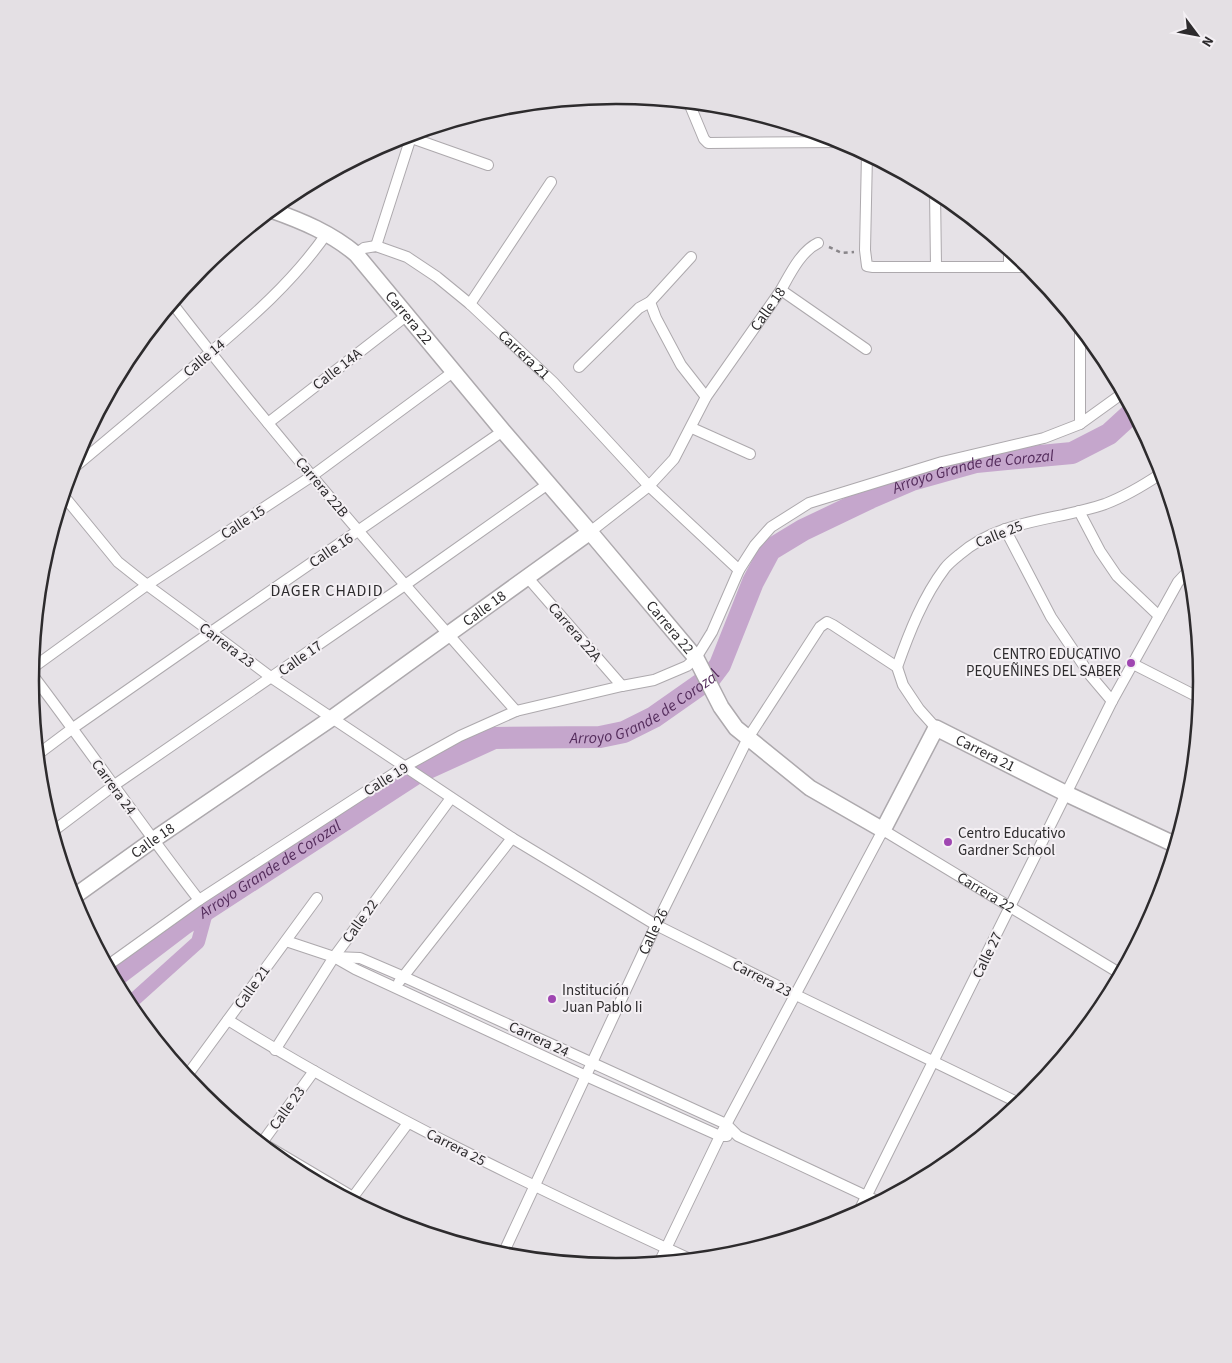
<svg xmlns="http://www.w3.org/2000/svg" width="1232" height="1363" font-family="'Source Sans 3',sans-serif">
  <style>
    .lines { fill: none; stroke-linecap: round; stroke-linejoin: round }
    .canal { stroke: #c5a6cc; stroke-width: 14 }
    .river { stroke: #c5a6cc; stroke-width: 22 }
    .street-casing { stroke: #ada9ad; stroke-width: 12 }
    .secondary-casing { stroke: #ada9ad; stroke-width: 18 }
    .path { stroke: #89868a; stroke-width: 2.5; stroke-dasharray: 4 4; stroke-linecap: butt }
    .street { stroke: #fff; stroke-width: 10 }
    .secondary { stroke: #fff; stroke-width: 15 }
    .poi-dot { fill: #9f46b1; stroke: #f4f0f4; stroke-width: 2 }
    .labels { text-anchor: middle; stroke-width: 4; stroke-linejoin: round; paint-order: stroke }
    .street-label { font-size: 15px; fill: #2d2b2d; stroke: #f4f0f4 }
    .poi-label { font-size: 15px; fill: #2d2b2d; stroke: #f4f0f4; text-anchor: start }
    .water-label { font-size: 16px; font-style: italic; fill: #542c5c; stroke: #f4f0f4 }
    .neighbourhood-label { font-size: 16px; letter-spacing: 1px; fill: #2d2b2d; stroke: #f4f0f4 }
    .rim { fill: none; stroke: #2d2b2d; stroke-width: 2.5 }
  </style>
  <rect width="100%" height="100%" fill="#e6e2e7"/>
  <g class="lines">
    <!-- canal -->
    <path class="canal" d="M128 1005 198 942 207 909"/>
    <!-- river -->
    <path class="river" id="s1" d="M113 978 184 924 415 774 494 738 600 737 624 732 654 717 711 677 720 665 753 582 770 550 803 530 870 498 912 480 976 462 1072 453 1109 434 1133 412"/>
    <defs>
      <g id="street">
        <path d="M689 103 704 139 708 143 844 142"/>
        <path d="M406 136 488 165"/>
        <path d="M867 154 865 250 867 266 873 267H1030"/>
        <path d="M935 191 936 266"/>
        <path d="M376 246 412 134"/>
        <path id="s2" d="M356 254 364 248 376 246 407 257 437 277 470 304 553 382 649 486 739 570"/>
        <path d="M1009 267V250"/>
        <path d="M781 290 866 349"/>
        <path d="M650 302 656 318 681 365 706 397"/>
        <path d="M172 303C281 444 398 578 516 711"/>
        <path d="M470 304 551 182"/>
        <path d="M1080 327V424"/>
        <path d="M579 367 639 308 650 302 691 257"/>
        <path d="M268 423 406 316"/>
        <path d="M692 428 750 454"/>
        <path d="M70 471C113 435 156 399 198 363 246 322 291 285 327 233"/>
        <path d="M63 495 118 562 147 585 211 632 272 678 512 838 656 925 796 995 1021 1104"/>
        <path d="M1079 511 1100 551 1117 576 1159 616"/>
        <path d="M1005 529 1051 617 1090 675 1112 701"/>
        <path id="s3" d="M590 532 649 486 674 459 706 397 781 290C790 274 801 251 818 243"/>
        <path d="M528 578 622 686"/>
        <path d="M1133 664 1200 698"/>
        <path d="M897 667C909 633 923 597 945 568 949 563 954 559 959 555 1000 519 1056 521 1105 504 1126 496 1144 485 1162 473"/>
        <path d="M31 669 147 585 312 476 453 372"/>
        <path d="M31 673C88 748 141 825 199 900"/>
        <path d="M37 755 73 728 211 632 503 431"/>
        <path d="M52 832 113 786 405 585 548 484"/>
        <path d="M286 941 334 957 355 969 586 1076 720 1136H727"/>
        <path d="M334 957 360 958 402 976 726 1124 738 1136 879 1202"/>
        <path d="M107 966 199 900 404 767 460 736 516 711 622 686 654 680 687 666 696 658 712 632 739 570 755 545 771 527 809 503 942 462 1044 438 1080 424 1123 393"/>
        <path d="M399 982 512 838"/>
        <path d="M228 1020C376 1112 534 1187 692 1260"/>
        <path d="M275 1050 334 957 451 798"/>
        <path d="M186 1077 317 898"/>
        <path d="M241 1128 262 1143 353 1197"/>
        <path d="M261 1144 314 1071"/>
        <path d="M350 1201 408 1123"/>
        <path d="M858 1213 1112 701 1178 582 1191 568"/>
        <path id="s4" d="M502 1256 656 925 748 738 820 627 827 622 833 625 897 667 903 685 919 709 936 728"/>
        <path id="s5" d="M659 1263 720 1136 883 830 1121 974"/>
      </g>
      <g id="secondary">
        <path id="s6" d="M271 210C302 221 331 233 356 254L503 431 590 532 696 658 721 707 736 728 810 788 883 830 936 728 1067 794 1176 845"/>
        <path id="s7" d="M72 898 153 840 332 718 590 532"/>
      </g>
    </defs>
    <!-- street casing -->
    <use href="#street" class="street-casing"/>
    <!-- secondary casing -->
    <use href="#secondary" class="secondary-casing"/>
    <!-- path -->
    <path class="path" d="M829 247 842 253 854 252"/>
    <!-- street -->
    <use href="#street" class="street"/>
    <!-- secondary -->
    <use href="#secondary" class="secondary"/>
  </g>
  <!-- markers -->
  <g class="poi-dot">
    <circle cx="1131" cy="663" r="5"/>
    <circle cx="948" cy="842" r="5"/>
    <circle cx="552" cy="999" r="5"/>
  </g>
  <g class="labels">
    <!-- street labels -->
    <g class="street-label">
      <text dy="5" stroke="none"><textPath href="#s3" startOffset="289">Calle 18</textPath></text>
      <text dy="5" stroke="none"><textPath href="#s6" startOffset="179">Carrera 22</textPath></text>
      <text dy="5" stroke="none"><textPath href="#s2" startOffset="208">Carrera 21</textPath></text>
      <text transform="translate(204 358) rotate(-40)" y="5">Calle 14</text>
      <text transform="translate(337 369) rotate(-38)" y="5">Calle 14A</text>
      <text transform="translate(322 487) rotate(50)" y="5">Carrera 22B</text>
      <text transform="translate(243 522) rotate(-33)" y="5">Calle 15</text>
      <text transform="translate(999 534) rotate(-22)" y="5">Calle 25</text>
      <text transform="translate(331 550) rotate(-34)" y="5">Calle 16</text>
      <text dy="5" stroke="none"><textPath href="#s7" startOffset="504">Calle 18</textPath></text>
      <text dy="5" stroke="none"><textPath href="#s6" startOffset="584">Carrera 22</textPath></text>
      <text transform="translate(575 632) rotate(49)" y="5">Carrera 22A</text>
      <text transform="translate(227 645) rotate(37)" y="5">Carrera 23</text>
      <text transform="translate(300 658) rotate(-35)" y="5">Calle 17</text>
      <text dy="5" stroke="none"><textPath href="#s6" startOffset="1055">Carrera 21</textPath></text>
      <text transform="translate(386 779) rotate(-32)" y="5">Calle 19</text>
      <text transform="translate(114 787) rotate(54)" y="5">Carrera 24</text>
      <text dy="5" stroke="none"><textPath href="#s7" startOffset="99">Calle 18</textPath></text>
      <text dy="5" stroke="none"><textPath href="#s5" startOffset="608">Carrera 22</textPath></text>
      <text transform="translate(360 921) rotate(-54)" y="5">Calle 22</text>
      <text dy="5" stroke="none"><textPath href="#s4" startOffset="358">Calle 26</textPath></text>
      <text transform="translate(987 955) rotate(-64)" y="5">Calle 27</text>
      <text transform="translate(762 978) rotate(27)" y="5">Carrera 23</text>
      <text transform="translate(252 987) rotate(-54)" y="5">Calle 21</text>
      <text transform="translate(539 1039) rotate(25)" y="5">Carrera 24</text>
      <text transform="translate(287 1108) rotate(-54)" y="5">Calle 23</text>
      <text transform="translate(456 1147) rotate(27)" y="5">Carrera 25</text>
    </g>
    <!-- poi labels -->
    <g class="poi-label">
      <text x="1121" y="659" text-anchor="end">CENTRO EDUCATIVO<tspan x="1121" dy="17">PEQUEÑINES DEL SABER</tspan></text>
      <text x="958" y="838">Centro Educativo<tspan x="958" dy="17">Gardner School</tspan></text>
      <text x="562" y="995">Institución<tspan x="562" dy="17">Juan Pablo Ii</tspan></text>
    </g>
    <!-- water labels -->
    <g class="water-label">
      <text dy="6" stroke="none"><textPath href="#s1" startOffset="1046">Arroyo Grande de Corozal</textPath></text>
      <text dy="6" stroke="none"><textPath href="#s1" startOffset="610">Arroyo Grande de Corozal</textPath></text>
      <text dy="6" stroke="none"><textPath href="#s1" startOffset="191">Arroyo Grande de Corozal</textPath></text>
    </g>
    <!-- neighbourhood labels -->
    <g class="neighbourhood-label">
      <text x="327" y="596">DAGER CHADID</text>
    </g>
  </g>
  <!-- crop -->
  <path d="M0 0H1232V1363H0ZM39 681a577 577 0 1 1 1154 0a577 577 0 1 1-1154 0Z" fill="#e4e0e4" fill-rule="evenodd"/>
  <path class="rim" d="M39 681a577 577 0 1 1 1154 0a577 577 0 1 1-1154 0Z"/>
  <!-- north arrow -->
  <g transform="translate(1197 35) rotate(122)" stroke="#f4f0f4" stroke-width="4" paint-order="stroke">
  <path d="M0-4L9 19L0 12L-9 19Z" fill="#2d2b2d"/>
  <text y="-8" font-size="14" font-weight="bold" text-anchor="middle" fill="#2d2b2d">N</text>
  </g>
</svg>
